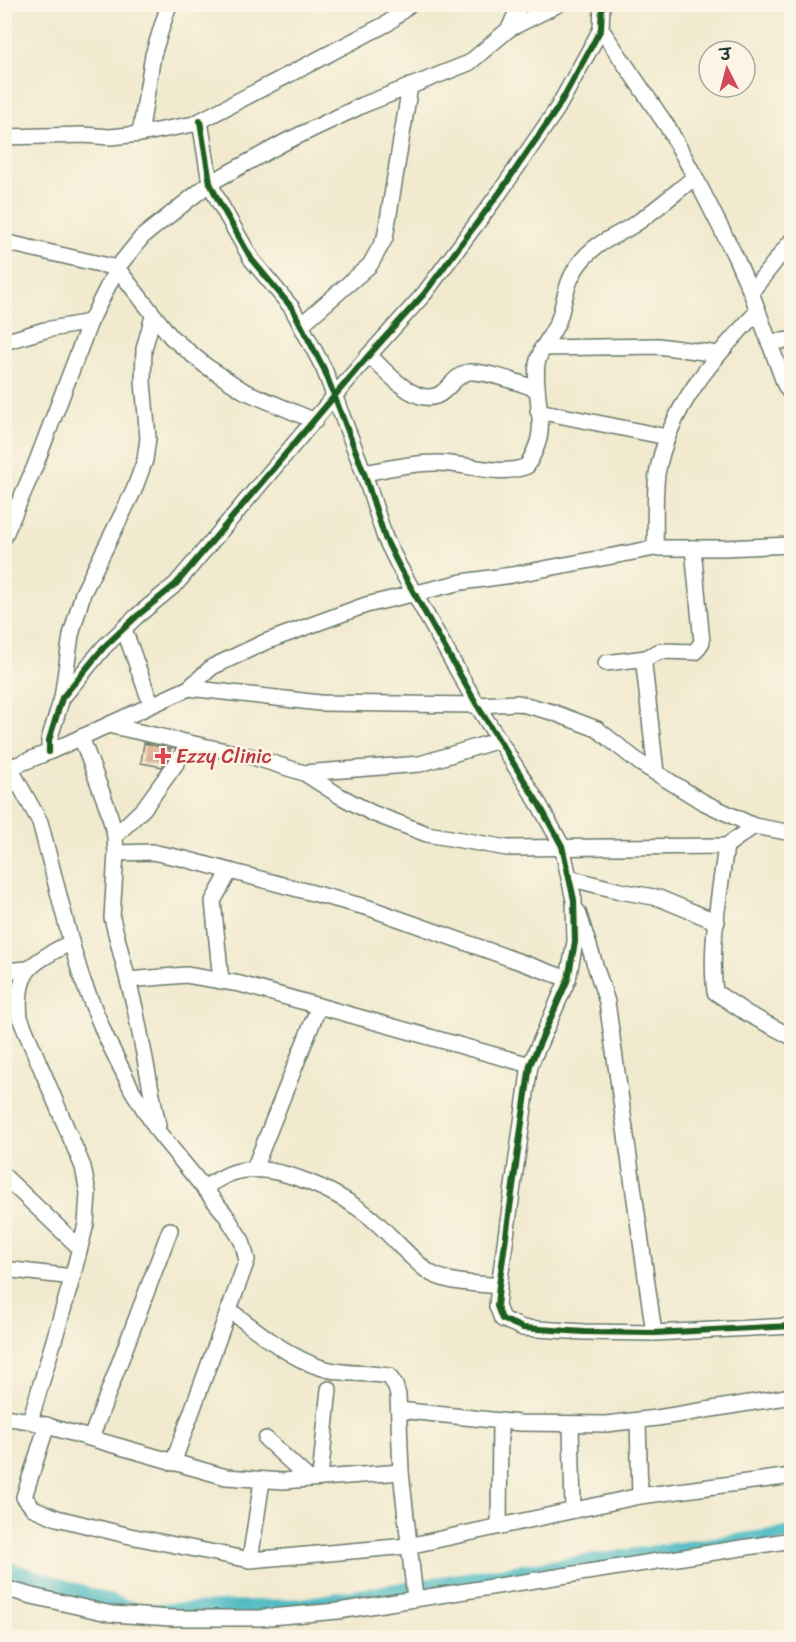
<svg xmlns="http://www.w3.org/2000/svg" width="796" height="1642" font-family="Sriracha,'Playpen Sans Deva',sans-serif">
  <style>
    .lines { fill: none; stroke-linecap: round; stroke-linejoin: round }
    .canal { stroke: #4ab9c2; stroke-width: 14 }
    .building { fill: #d49776 }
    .minor-casing { stroke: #687a6a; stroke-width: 18 }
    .minor { stroke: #fff; stroke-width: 15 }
    .cycleway-casing { stroke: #fcf5e5; stroke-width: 10 }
    .cycleway { stroke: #1b5e20; stroke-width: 6 }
    .health-dot { fill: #e0444e; stroke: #fcf5e5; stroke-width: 2 }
    .labels { text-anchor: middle; stroke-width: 5; stroke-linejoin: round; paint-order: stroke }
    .health-label { font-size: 20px; fill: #be3a42; stroke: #fcf5e5; text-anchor: start }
  </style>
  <rect width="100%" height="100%" fill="#fcf5e5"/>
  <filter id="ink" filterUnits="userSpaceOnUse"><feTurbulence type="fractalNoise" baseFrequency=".0167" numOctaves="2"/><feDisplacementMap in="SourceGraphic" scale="12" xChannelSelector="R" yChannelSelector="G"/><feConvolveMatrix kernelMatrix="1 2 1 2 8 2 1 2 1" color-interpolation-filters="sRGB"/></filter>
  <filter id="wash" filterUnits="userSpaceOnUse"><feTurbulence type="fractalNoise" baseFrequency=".008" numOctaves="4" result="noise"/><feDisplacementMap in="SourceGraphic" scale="24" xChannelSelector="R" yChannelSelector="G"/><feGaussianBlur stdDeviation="1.35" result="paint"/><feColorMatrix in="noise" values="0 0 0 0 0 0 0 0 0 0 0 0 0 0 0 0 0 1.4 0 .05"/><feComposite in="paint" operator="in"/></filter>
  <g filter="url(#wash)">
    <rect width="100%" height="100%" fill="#f1eacf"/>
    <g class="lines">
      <!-- canal -->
      <path class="canal" d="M4 1567 139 1611 302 1605 479 1577 792 1533"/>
    </g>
    <g id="blocks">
      <!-- building -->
      <path class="building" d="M144 743 170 749 169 757 162 767 141 763Z"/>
    </g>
  </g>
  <g filter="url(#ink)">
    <use href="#blocks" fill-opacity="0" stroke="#687a6a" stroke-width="1.5"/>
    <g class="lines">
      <defs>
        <g id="minor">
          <path d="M509 29 520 4"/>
          <path d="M601 29 669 129 695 177 735 256 751 292 785 385 792 396"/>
          <path d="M200 121 210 183 218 200 252 260 292 308 324 369 364 473 385 538 400 568 477 705 540 806 562 846 574 900 575 942 568 979 530 1065 499 1286 497 1306 502 1319 523 1328 584 1332 654 1333 792 1326"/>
          <path d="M140 134 153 55 169 4"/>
          <path d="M4 137 84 135 110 137 140 134 194 124 388 23 410 4"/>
          <path d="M4 242 117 268 171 337 206 366 244 391 315 421"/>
          <path d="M751 292 792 240"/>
          <path d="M301 325 370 265 385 238 410 86"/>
          <path d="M4 342 45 330 90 322"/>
          <path d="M769 342 792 340"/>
          <path d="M542 348 658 346 718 354"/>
          <path d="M369 355C386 371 420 413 444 391 452 384 458 374 469 372 488 371 519 383 537 389"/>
          <path d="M538 411 667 437"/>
          <path d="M364 473C387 469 410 463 434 463 465 462 498 478 527 466 533 455 539 444 540 432 542 410 534 387 537 364 540 347 553 335 559 319 565 300 566 281 579 264 597 240 615 238 638 222 658 208 676 192 695 177"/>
          <path d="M4 537 35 466 90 322 117 268 142 237 210 183 285 142 363 105 469 63 509 29 559 4"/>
          <path d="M655 548C656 524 654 498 657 474 669 408 713 358 758 311"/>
          <path d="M124 629 151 704"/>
          <path d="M606 663 646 658"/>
          <path d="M189 688 212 667 265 642 366 605 462 582 512 575 655 548H723L792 545"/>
          <path d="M62 698 71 635 83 593 134 490 145 460 148 438 143 382 144 349 153 316"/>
          <path d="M108 725 253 757 304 773 340 796 372 813 427 834 507 848 726 846"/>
          <path d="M81 737 108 809 115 836 116 853 112 918 135 1008 158 1125"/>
          <path d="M49 752V740L62 698 104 647 137 616 176 584 369 355 424 294 500 192 557 109 601 29 602 4"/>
          <path d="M4 757 40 822 71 942 82 979 105 1035 132 1090 159 1133 225 1214 242 1241 247 1260 173 1463"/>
          <path d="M4 770 49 752 189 688 320 703 477 705 518 703 552 712 597 729 640 763 703 802 754 826 792 833"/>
          <path d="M304 773 420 764 499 740"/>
          <path d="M656 773 644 665 646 658 660 651 695 652 702 642 693 548"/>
          <path d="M754 826 726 846C720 891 709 947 715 992L748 1014 792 1037"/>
          <path d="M115 836 144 808 190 744"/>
          <path d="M116 853 152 852 185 859 369 908 568 979"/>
          <path d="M569 878 620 891 659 898 717 922"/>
          <path d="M578 912 607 1002 654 1333"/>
          <path d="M4 971 27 969"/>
          <path d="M128 980 186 975 240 984 530 1065"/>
          <path d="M221 981 213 901 230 871"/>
          <path d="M254 1169 319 1006"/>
          <path d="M4 1176 80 1248"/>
          <path d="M204 1187C213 1183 223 1176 232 1173 273 1158 349 1196 378 1224 391 1236 419 1267 432 1274 452 1284 476 1283 499 1286"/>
          <path d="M4 1269 73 1277"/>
          <path d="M229 1310C257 1330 286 1356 319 1367 342 1375 366 1372 389 1376L395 1385 398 1395 401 1472 415 1598"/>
          <path d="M399 1410 519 1423 606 1424 657 1418 792 1396"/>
          <path d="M4 1417 30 1421 226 1477 283 1481 401 1472"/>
          <path d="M30 1421 70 1286 86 1224 88 1193 83 1167 20 1018C15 968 32 964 71 942"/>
          <path d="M638 1421 640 1496"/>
          <path d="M571 1424 573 1510"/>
          <path d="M47 1425 24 1497 33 1508 57 1518 130 1536 250 1560 408 1546 640 1496 792 1476"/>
          <path d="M91 1438 170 1230"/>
          <path d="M266 1439 309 1479"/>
          <path d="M320 1478 329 1389"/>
          <path d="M499 1525 500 1421"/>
          <path d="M250 1560 262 1481"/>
          <path d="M4 1588 32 1596 112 1614 171 1618H259L338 1611 792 1540"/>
        </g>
      </defs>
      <!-- minor casing -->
      <use href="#minor" class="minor-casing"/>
      <!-- minor -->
      <use href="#minor" class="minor"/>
      <defs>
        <g id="cycleway">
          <path d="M200 121 210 183 218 200 252 260 292 308 324 369 364 473 385 538 400 568 477 705 540 806 562 846 574 900 575 942 568 979 530 1065 499 1286 497 1306 502 1319 523 1328 584 1332 654 1333 792 1326"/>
          <path d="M49 752V740L62 698 104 647 137 616 176 584 369 355 424 294 500 192 557 109 601 29 602 4"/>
        </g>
      </defs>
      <!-- cycleway casing -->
      <use href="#cycleway" class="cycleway-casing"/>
      <!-- cycleway -->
      <use href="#cycleway" class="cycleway"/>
    </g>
  </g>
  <!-- markers -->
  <path class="health-dot" d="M160 747h6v6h6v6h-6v6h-6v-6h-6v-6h6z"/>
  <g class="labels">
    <!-- health labels -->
    <g class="health-label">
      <text x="176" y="763">Ezzy Clinic</text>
    </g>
  </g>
  <!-- margin -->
  <rect width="796" height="1642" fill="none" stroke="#fcf5e5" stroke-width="24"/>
  <!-- north arrow -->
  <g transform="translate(727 69) rotate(354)"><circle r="28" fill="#fcf5e5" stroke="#a4ab9e" stroke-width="1.5"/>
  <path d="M0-4.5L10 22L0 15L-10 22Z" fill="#d1495b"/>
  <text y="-9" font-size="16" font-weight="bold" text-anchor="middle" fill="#1f3d34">उ</text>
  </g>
</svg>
